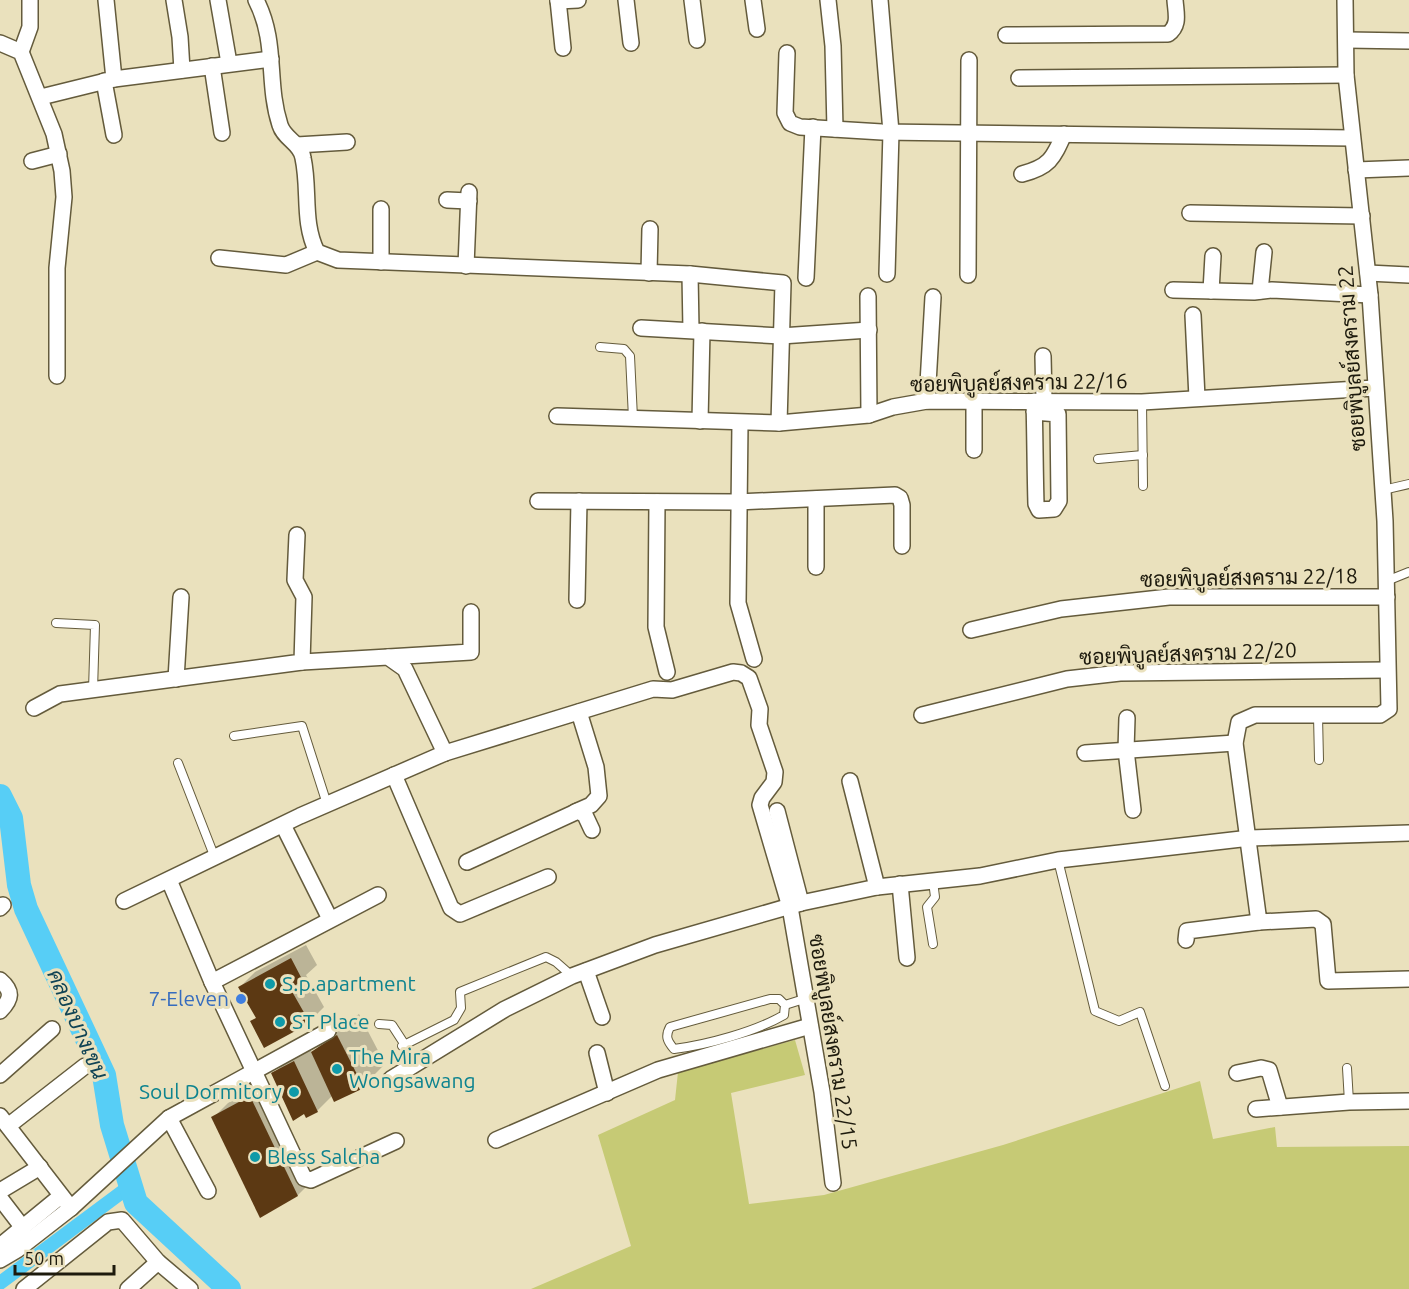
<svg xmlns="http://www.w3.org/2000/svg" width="1409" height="1289" font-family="Ubuntu,Sarabun,sans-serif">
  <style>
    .green { fill: #c6ca75 }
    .shadow { fill: #0003 }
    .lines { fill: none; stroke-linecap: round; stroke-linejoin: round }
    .canal { stroke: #57cef6; stroke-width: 14 }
    .river { stroke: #57cef6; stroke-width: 24 }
    .building { fill: #5c3913 }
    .service-casing { stroke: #645b3c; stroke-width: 10 }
    .minor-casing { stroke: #645b3c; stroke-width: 18 }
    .service { stroke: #fff; stroke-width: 8 }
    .minor { stroke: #fff; stroke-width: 15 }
    .culture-dot { fill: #0f9aa8; stroke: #eae1bd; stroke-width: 2 }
    .shop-dot { fill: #3f7fe0; stroke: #eae1bd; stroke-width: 2 }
    .labels { text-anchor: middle; stroke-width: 6; stroke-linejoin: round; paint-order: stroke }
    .street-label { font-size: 21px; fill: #1d1a0d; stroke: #eae1bd }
    .culture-label { font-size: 21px; fill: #0d838f; stroke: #eae1bd; text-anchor: start }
    .shop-label { font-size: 21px; fill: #366cbe; stroke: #eae1bd; text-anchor: end }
    .water-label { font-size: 22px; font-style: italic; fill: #104455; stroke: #eae1bd }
  </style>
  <rect width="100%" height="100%" fill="#eae1bd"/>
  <!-- green -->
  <path class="green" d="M795 1040 805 1075 731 1093 749 1204 824 1195 1003 1145 1200 1081 1213 1139 1275 1127 1277 1147 1409 1146V1289H531L631 1246 598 1135 675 1100 678 1072Z"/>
  <!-- shadow -->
  <g class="shadow">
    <path d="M306 945 317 965 306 975 324 1007 309 1022H252L257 1017 240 987 255 972Z"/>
    <path d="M359 1014 385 1064 363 1086 333 1095 317 1111 273 1074 288 1059 309 1047 312 1053 335 1030Z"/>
    <path d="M266 1082 313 1180 298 1195 260 1216 213 1118 228 1103Z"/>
  </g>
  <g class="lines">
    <!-- canal -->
    <path class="canal" d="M0 1283 130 1186"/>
    <!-- river -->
    <path class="river" d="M0 796 11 818 19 885 26 909 104 1075 112 1125 136 1203 229 1289"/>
  </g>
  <!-- building -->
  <g class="building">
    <path d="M291 958 303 981 290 988 310 1023 264 1048 250 1021 256 1018 238 987Z"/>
    <path d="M337 1035 364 1088 334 1102 311 1052Z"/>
    <path d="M294 1061 318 1112 306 1118 304 1114 293 1121 271 1073Z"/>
    <path d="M250 1096 298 1196 260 1218 211 1117Z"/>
  </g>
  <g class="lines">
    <defs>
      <g id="service">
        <path d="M600 347 624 349 630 356 633 418"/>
        <path d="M1142 402 1143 486"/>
        <path d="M1098 459 1143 455"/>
        <path d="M1383 490 1409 484"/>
        <path d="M1389 580 1409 572"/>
        <path d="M56 623 95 625 93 690"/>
        <path d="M1318 716 1319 760"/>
        <path d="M234 736 302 726 327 804"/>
        <path d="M178 763 215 858"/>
        <path d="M1058 860 1095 1011 1119 1021 1140 1012 1165 1086"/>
        <path d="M933 881 935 897 927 907 933 944"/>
        <path d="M770 999H779L785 1005 784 1015C755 1032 706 1045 674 1049 667 1041 665 1036 670 1027Z"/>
        <path d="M785 1005 804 999"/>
        <path d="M379 1024 392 1025 405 1045"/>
        <path d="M402 1046 454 1020 461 1008 460 992 546 957 556 962 572 976"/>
        <path d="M1347 1068 1349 1102"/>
      </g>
      <g id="minor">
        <path d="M106 0 114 79"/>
        <path d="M174 0 180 37 182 70"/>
        <path d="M218 0 229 63"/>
        <path d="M256 0C278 43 266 82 280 125 284 139 301 143 303 158 310 190 302 222 317 252L338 260 690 274 783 283 779 423"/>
        <path d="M558 0 563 48"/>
        <path d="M626 0 631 43"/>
        <path d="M692 0 697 40"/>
        <path d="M753 0 757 29"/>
        <path d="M828 0 833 46 835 129"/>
        <path d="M880 0 891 132 887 274"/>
        <path d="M1345 0 1346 75 1370 295 1385 521 1389 709 1380 715H1255L1239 722 1235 743 1259 922 1316 919 1323 924 1328 981 1409 979"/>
        <path d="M558 1 578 0"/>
        <path d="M1006 35 1168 34C1180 25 1176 14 1175 0"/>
        <path d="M1347 40 1409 41"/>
        <path d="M0 43 21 52 54 134 62 171 64 197 57 268V376"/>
        <path d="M21 52 30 27V0"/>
        <path d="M787 53 785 113 790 123 800 127 882 132 1352 138"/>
        <path d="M212 66 222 133"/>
        <path d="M1019 78 1346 75"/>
        <path d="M104 81 114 135"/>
        <path d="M41 97 114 79 271 59"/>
        <path d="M297 145 347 142"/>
        <path d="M32 161 59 154"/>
        <path d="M1356 170 1409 168"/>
        <path d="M1022 174C1049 167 1053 159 1064 134"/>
        <path d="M447 200 469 201"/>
        <path d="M1190 213 1362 216"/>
        <path d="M219 258 286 265 317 252"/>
        <path d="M381 262V209"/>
        <path d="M466 266 469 192"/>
        <path d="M649 273 650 229"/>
        <path d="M1368 273 1409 275"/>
        <path d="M690 274 691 330"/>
        <path d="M968 275 969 60"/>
        <path d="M806 278 813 127"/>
        <path d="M1173 290 1254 292 1272 290 1370 295"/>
        <path d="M1211 291 1213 256"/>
        <path d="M1260 291 1264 252"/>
        <path d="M868 296 869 415"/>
        <path d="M1193 315 1197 398"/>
        <path d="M641 328 781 336 869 330"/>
        <path d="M1043 356 1044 401"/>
        <path d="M927 401 933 297"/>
        <path d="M1034 401C1035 435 1035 470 1036 504L1039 510 1054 509 1059 501 1058 414 1034 412"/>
        <path d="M557 416 779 423 869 415 893 407 927 401 1142 402 1375 388"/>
        <path d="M700 421 702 331"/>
        <path d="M740 423 738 603 754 659"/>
        <path d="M974 450V401"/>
        <path d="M816 499V567"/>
        <path d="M538 501 737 502 895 495 900 498 902 505V546"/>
        <path d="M657 502 656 627 667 672"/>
        <path d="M577 600 579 501"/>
        <path d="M971 630 1061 609 1169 597H1387"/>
        <path d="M388 657 471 652V612"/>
        <path d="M302 662 388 657 405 669 445 753"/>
        <path d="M176 679 181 597"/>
        <path d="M34 708 60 694 302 662 304 597 295 580 297 535"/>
        <path d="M922 715 1067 679 1120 673 1387 670"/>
        <path d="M1127 718 1126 750 1133 810"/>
        <path d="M1085 753 1235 743"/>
        <path d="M394 775 451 908 460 914 548 877"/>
        <path d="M850 781 877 887"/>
        <path d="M777 811 801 903"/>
        <path d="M575 812 591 805 599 796 596 767 579 712"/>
        <path d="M283 825 330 919"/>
        <path d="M467 862 578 811 585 815 592 830"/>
        <path d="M169 880 212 982 304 1178 311 1180 396 1141"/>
        <path d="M900 884 907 958"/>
        <path d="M124 901 300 816 445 753 653 689 672 690 733 672 741 673 749 678 760 709 759 725 775 772 774 782 762 798 760 805 790 907 822 1092 833 1183"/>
        <path d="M0 908 3 905"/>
        <path d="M1186 940 1187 931 1259 922"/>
        <path d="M586 971 602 1017"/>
        <path d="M0 980C13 991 12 999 0 1011"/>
        <path d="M212 982 378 895"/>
        <path d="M597 1053 607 1093"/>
        <path d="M1237 1073 1261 1068 1269 1070 1280 1107"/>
        <path d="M0 1075 52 1029"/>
        <path d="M391 1079 505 1009 572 976 655 945 801 903 877 887 980 876 1058 860 1111 854 1250 838 1409 833"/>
        <path d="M1256 1109 1349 1102 1409 1101"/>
        <path d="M0 1116 71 1208"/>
        <path d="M169 1118 208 1191"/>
        <path d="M8 1126 85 1066"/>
        <path d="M496 1140 658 1070 810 1026"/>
        <path d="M0 1191 40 1167"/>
        <path d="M0 1198 23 1228"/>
        <path d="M0 1246 56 1200"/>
        <path d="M0 1260 17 1250 71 1208 169 1118 328 1031"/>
        <path d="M24 1289 108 1222 122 1220 158 1262 190 1289"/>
        <path d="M128 1289 158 1262"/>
      </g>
    </defs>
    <!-- service casing -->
    <use href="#service" class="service-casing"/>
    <!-- minor casing -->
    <use href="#minor" class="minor-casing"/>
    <!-- service -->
    <use href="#service" class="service"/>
    <!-- minor -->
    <use href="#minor" class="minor"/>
  </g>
  <!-- markers -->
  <g class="culture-dot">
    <circle cx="270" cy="984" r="6"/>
    <circle cx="280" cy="1022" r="6"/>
    <circle cx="337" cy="1069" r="6"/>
    <circle cx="294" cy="1092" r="6"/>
    <circle cx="255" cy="1157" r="6"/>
  </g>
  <circle class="shop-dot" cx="241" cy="999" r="6"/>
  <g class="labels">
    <!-- street labels -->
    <g class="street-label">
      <text transform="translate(1352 358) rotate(-94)" y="7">ซอยพิบูลย์สงคราม 22</text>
      <text transform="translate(1019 383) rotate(-1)" y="7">ซอยพิบูลย์สงคราม 22/16</text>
      <text transform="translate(1249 578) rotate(-1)" y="7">ซอยพิบูลย์สงคราม 22/18</text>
      <text transform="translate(1188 654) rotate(-2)" y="7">ซอยพิบูลย์สงคราม 22/20</text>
      <text transform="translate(833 1042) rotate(81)" y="7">ซอยพิบูลย์สงคราม 22/15</text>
    </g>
    <!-- culture labels -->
    <g class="culture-label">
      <text x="282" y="991">S.p.apartment</text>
      <text x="292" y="1029">ST Place</text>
      <text x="349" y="1064">The Mira<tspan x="349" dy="24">Wongsawang</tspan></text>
      <text x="282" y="1099" text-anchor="end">Soul Dormitory</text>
      <text x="267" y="1164">Bless Salcha</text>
    </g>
    <!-- shop labels -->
    <g class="shop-label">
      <text x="229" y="1006">7-Eleven</text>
    </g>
    <!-- water labels -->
    <g class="water-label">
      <text transform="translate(78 1024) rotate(66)" y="8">คลองบางเขน</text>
    </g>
  </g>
  <!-- scale -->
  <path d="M15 1265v9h99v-9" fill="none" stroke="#1d1a0d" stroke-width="3"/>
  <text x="24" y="1265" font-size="18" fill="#1d1a0d" stroke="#eae1bd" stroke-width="4.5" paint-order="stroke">50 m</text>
</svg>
